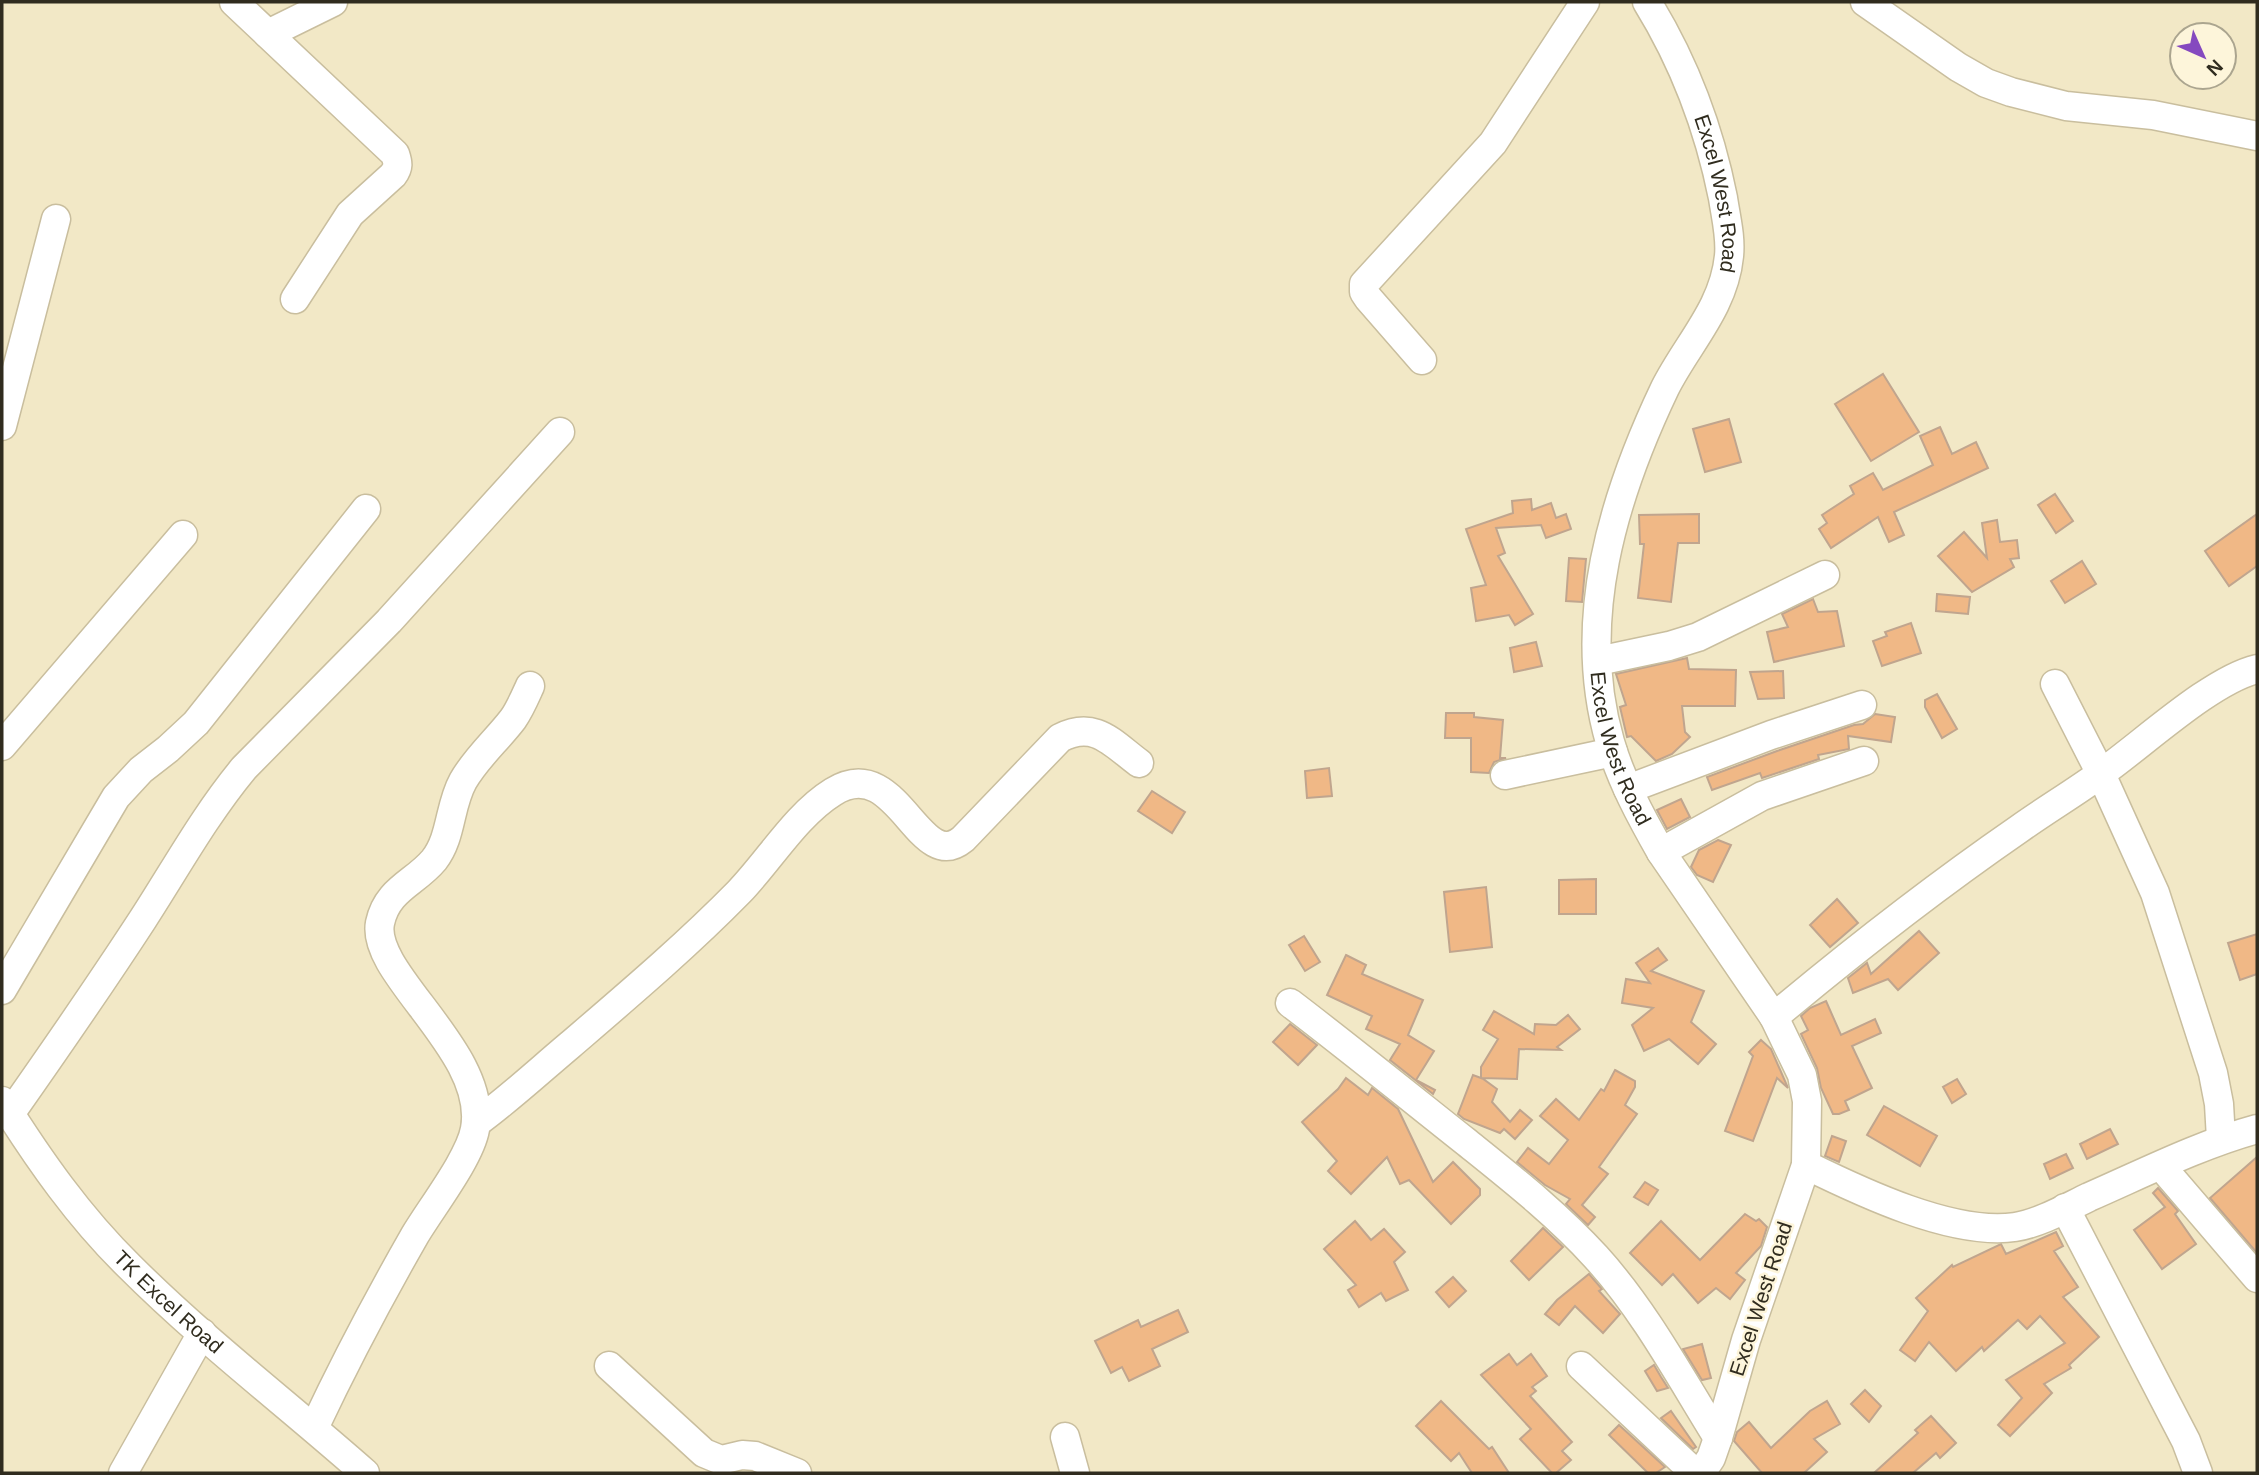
<svg xmlns="http://www.w3.org/2000/svg" width="2259" height="1475" font-family="Arial,sans-serif">
  <style>
    .building { fill: #f0b886; stroke: #c0a58e; stroke-width: 2 }
    .lines { fill: none; stroke-linecap: round; stroke-linejoin: round }
    .minor-casing { stroke: #c9be9e; stroke-width: 31 }
    .minor { stroke: #fff; stroke-width: 28 }
    .labels { text-anchor: middle; stroke-width: 5; stroke-linejoin: round; paint-order: stroke }
    .street-label { font-size: 21px; fill: #302c1f; stroke: #fdf5da }
  </style>
  <rect width="100%" height="100%" fill="#f2e8c6"/>
  <!-- building -->
  <g class="building">
    <path d="M1883 374 1919 432 1871 461 1835 404Z"/>
    <path d="M1729 419 1741 462 1705 472 1693 429Z"/>
    <path d="M1940 427 1952 454 1976 442 1988 468 1894 512 1904 535 1889 542 1878 517 1831 548 1819 529 1827 523 1822 515 1854 494 1850 486 1873 473 1883 490 1933 465 1920 436Z"/>
    <path d="M2055 494 2073 521 2056 533 2038 505Z"/>
    <path d="M1531 499 1532 510 1551 503 1556 518 1566 514 1571 529 1546 538 1541 525 1496 528 1505 553 1498 556 1533 614 1515 625 1509 615 1476 621 1471 588 1486 585 1466 529 1513 513 1512 501Z"/>
    <path d="M1699 514V543H1678L1671 602 1638 598 1644 544H1640L1639 515Z"/>
    <path d="M2257 514V566L2229 586 2205 551Z"/>
    <path d="M1997 520 2000 542 2017 540 2019 558 2010 559 2014 567 1972 592 1938 556 1964 532 1987 558 1982 523Z"/>
    <path d="M1569 558 1586 559 1582 602 1566 601Z"/>
    <path d="M2082 561 2096 584 2065 603 2051 581Z"/>
    <path d="M1937 594 1970 597 1968 614 1936 611Z"/>
    <path d="M1813 599 1818 612 1837 611 1844 646 1774 662 1767 632 1788 627 1782 614Z"/>
    <path d="M1911 623 1921 653 1882 666 1873 641 1887 636 1885 632Z"/>
    <path d="M1536 642 1542 666 1514 672 1510 648Z"/>
    <path d="M1687 658 1689 669 1736 670 1735 706H1682L1685 732 1690 737 1672 754 1656 761 1631 736 1627 737 1620 707 1626 705 1616 674Z"/>
    <path d="M1783 671 1784 698 1758 699 1750 672Z"/>
    <path d="M1937 694 1957 729 1942 738 1925 707V700Z"/>
    <path d="M1446 713H1474V717L1503 720 1500 758H1506L1494 762 1489 773 1471 772V738H1445Z"/>
    <path d="M1875 714 1895 717 1891 742 1848 736 1849 749 1818 755 1819 759 1762 778 1760 773 1712 790 1707 777 1777 751 1854 725 1863 724Z"/>
    <path d="M1329 768 1332 796 1307 798 1305 771Z"/>
    <path d="M1152 791 1185 812 1172 833 1138 811Z"/>
    <path d="M1681 799 1690 817 1667 829 1657 810Z"/>
    <path d="M1718 840 1731 845 1713 882 1697 875 1691 867 1699 850Z"/>
    <path d="M1596 879V914H1559V880Z"/>
    <path d="M1486 887 1492 947 1450 952 1444 892Z"/>
    <path d="M1837 899 1858 923 1830 947 1810 925Z"/>
    <path d="M1919 931 1939 953 1898 990 1888 979 1853 993 1848 978 1867 963 1871 974Z"/>
    <path d="M2257 934V974L2240 980 2228 943Z"/>
    <path d="M1304 936 1320 962 1305 971 1289 945Z"/>
    <path d="M1658 948 1667 960 1651 971 1704 991 1691 1022 1716 1044 1698 1064 1669 1039 1644 1051 1632 1025 1653 1008 1622 1003 1626 979 1650 983 1636 963Z"/>
    <path d="M1346 955 1366 965 1362 974 1423 1000 1408 1035 1434 1051 1416 1080 1435 1090 1433 1094 1390 1060 1400 1044 1366 1029 1372 1016 1327 995Z"/>
    <path d="M1826 1001 1841 1035 1875 1019 1881 1033 1852 1046 1872 1088 1845 1101 1849 1110 1839 1114H1833L1821 1088 1817 1068 1801 1034 1808 1030 1801 1016 1810 1008Z"/>
    <path d="M1494 1011 1534 1034 1535 1024 1556 1025 1568 1015 1580 1029 1557 1047 1561 1050 1519 1049 1517 1079 1482 1078 1497 1089 1492 1102 1510 1122 1520 1110 1532 1120 1515 1139 1504 1129 1500 1133 1464 1119 1458 1114 1473 1075 1481 1078V1067L1498 1039 1483 1030Z"/>
    <path d="M1290 1024 1317 1045 1298 1065 1273 1042Z"/>
    <path d="M1761 1040 1771 1049 1788 1088 1777 1078 1753 1141 1725 1131 1753 1056 1749 1052Z"/>
    <path d="M1615 1070 1635 1081V1087L1625 1105 1637 1114 1599 1167 1608 1174 1582 1205 1595 1217 1588 1225 1566 1204 1570 1199 1545 1185 1517 1162 1528 1148 1549 1164 1568 1140 1540 1116 1556 1099 1579 1120 1601 1089 1604 1091Z"/>
    <path d="M1346 1078 1368 1095 1372 1088 1398 1109 1433 1182 1453 1162 1480 1189V1195L1451 1224 1409 1180 1400 1184 1387 1157 1351 1194 1328 1171 1337 1161 1302 1122 1338 1089Z"/>
    <path d="M1957 1079 1966 1094 1952 1103 1943 1087Z"/>
    <path d="M1884 1106 1937 1136 1920 1166 1867 1135Z"/>
    <path d="M2110 1129 2118 1144 2087 1159 2080 1144Z"/>
    <path d="M1832 1136 1846 1141 1839 1162 1825 1156Z"/>
    <path d="M2066 1154 2073 1168 2050 1179 2044 1164Z"/>
    <path d="M2257 1157V1253L2210 1198Z"/>
    <path d="M1645 1182 1658 1190 1648 1205 1634 1197Z"/>
    <path d="M2158 1188 2178 1211 2175 1214 2196 1244 2162 1269 2134 1230 2165 1207 2153 1193Z"/>
    <path d="M1745 1214 1756 1221 1759 1219 1767 1227 1761 1246 1736 1273 1745 1280 1730 1299 1716 1288 1698 1303 1673 1274 1662 1285 1630 1253 1661 1221 1700 1260Z"/>
    <path d="M1355 1221 1371 1240 1384 1229 1405 1252 1394 1262 1408 1290 1386 1301 1381 1293 1359 1307 1348 1290 1356 1285 1324 1249Z"/>
    <path d="M1543 1228 1563 1247 1529 1280 1511 1261Z"/>
    <path d="M2056 1232 2063 1246 2054 1251 2078 1287 2063 1297 2099 1337 2069 1365 2071 1368 2044 1384 2052 1393 2010 1436 1998 1425 2022 1398 2006 1380 2065 1343 2040 1316 2027 1329 2018 1320 1984 1351 1982 1347 1956 1371 1929 1342 1915 1361 1900 1350 1928 1311 1916 1298 1952 1265 1953 1267 2001 1244 2006 1254Z"/>
    <path d="M1589 1274 1602 1289 1599 1291 1620 1314 1603 1333 1575 1306 1559 1325 1545 1314 1557 1300Z"/>
    <path d="M1453 1277 1466 1291 1449 1307 1436 1292Z"/>
    <path d="M1178 1310 1188 1332 1152 1349 1160 1366 1129 1381 1122 1367 1111 1373 1095 1341 1138 1320 1141 1327Z"/>
    <path d="M1702 1344 1711 1378 1702 1380 1683 1349Z"/>
    <path d="M1509 1354 1517 1365 1531 1354 1547 1376 1532 1387 1536 1391 1530 1396 1572 1442 1562 1451 1571 1460 1556 1473H1552L1520 1439 1531 1429 1481 1375Z"/>
    <path d="M1654 1365 1661 1377 1668 1388 1657 1391 1645 1371Z"/>
    <path d="M1865 1390 1881 1406 1869 1422 1851 1404Z"/>
    <path d="M1441 1401 1489 1449 1492 1447 1509 1473H1472L1459 1453 1451 1461 1416 1426Z"/>
    <path d="M1827 1401 1840 1424 1814 1439 1827 1452 1804 1473H1762L1734 1441 1737 1432 1749 1422 1771 1448 1810 1411Z"/>
    <path d="M1671 1411 1696 1447 1693 1449 1661 1418Z"/>
    <path d="M1931 1416 1956 1443 1940 1458 1936 1453 1913 1473H1874L1918 1433 1915 1430Z"/>
    <path d="M1619 1425 1665 1467 1656 1473H1648L1609 1435Z"/>
  </g>
  <g class="lines">
    <defs>
      <g id="minor">
        <path d="M234 2 395 154C398 163 399 167 393 175L350 214 295 299"/>
        <path id="s1" d="M1647 2C1684 62 1709 128 1723 198 1726 218 1731 237 1729 256 1724 308 1687 344 1665 388 1613 497 1575 621 1610 742 1621 780 1641 817 1661 852L1774 1017 1802 1075 1807 1101 1806 1165 1746 1340 1718 1438 1711 1458 1701 1473"/>
        <path d="M1865 2 1958 67 1986 83 2011 92 2066 106 2153 115 2257 136"/>
        <path d="M268 34 333 2"/>
        <path d="M1422 360 1368 298 1364 292V284L1493 143 1585 2"/>
        <path d="M2 426 56 219"/>
        <path d="M1598 661 1669 646 1698 637 1825 575"/>
        <path d="M2055 684 2101 774 2155 893 2213 1073 2219 1104 2221 1139"/>
        <path d="M2 746 183 535"/>
        <path d="M1505 775 1613 752"/>
        <path d="M1628 789 1771 735 1862 705"/>
        <path d="M1661 852 1762 796 1864 761"/>
        <path d="M2 990 116 797 141 770 168 749 196 723 366 509"/>
        <path d="M1290 1003C1349 1048 1407 1095 1465 1141 1511 1178 1557 1214 1596 1257 1645 1311 1680 1377 1718 1438"/>
        <path d="M1774 1017C1853 951 1935 887 2019 829 2047 809 2076 792 2103 772 2144 743 2211 680 2257 669"/>
        <path id="s2" d="M2 1101C39 1160 79 1217 129 1266 203 1340 287 1404 365 1473"/>
        <path d="M10 1114C55 1050 100 985 143 919 176 868 205 815 244 768L389 621 560 432"/>
        <path d="M476 1123C509 1099 539 1071 570 1045 627 996 686 946 739 892 769 861 796 815 833 792 898 751 918 876 963 839L1060 738C1095 720 1112 743 1139 763"/>
        <path d="M1806 1165C1861 1192 1953 1236 2015 1227 2040 1223 2066 1208 2089 1197 2144 1173 2199 1145 2257 1129"/>
        <path d="M2161 1166 2257 1278"/>
        <path d="M2065 1208 2186 1441 2198 1473"/>
        <path d="M609 1366 704 1453 721 1460 742 1455 755 1456 797 1473"/>
        <path d="M1581 1366 1695 1473"/>
        <path d="M314 1428C345 1362 379 1298 415 1235 431 1208 470 1158 475 1129 489 1052 370 974 380 923 387 889 415 883 434 860 452 837 449 806 463 781 476 758 497 740 513 719 520 709 525 697 530 686"/>
        <path d="M1065 1437 1075 1473"/>
        <path d="M123 1473 202 1333"/>
      </g>
    </defs>
    <!-- minor casing -->
    <use href="#minor" class="minor-casing"/>
    <!-- minor -->
    <use href="#minor" class="minor"/>
  </g>
  <g class="labels">
    <!-- street labels -->
    <g class="street-label">
      <text dy="7" stroke="none"><textPath href="#s1" startOffset="206">Excel West Road</textPath></text>
      <text dy="7" stroke="none"><textPath href="#s1" startOffset="793">Excel West Road</textPath></text>
      <text transform="translate(1761 1299) rotate(-72)" y="7">Excel West Road</text>
      <text dy="7" stroke="none"><textPath href="#s2" startOffset="262">TK Excel Road</textPath></text>
    </g>
  </g>
  <!-- border -->
  <rect width="2259" height="1475" fill="none" stroke="#302c1f" stroke-width="7"/>
  <!-- north arrow -->
  <g transform="translate(2203 56) rotate(135)"><circle r="33" fill="#fdf5da" stroke="#aba58f" stroke-width="2"/>
  <path d="M0-5L12 26L0 18L-12 26Z" fill="#8549bf"/>
  <text y="-10" font-size="19" font-weight="bold" text-anchor="middle" fill="#302c1f">N</text>
  </g>
</svg>
